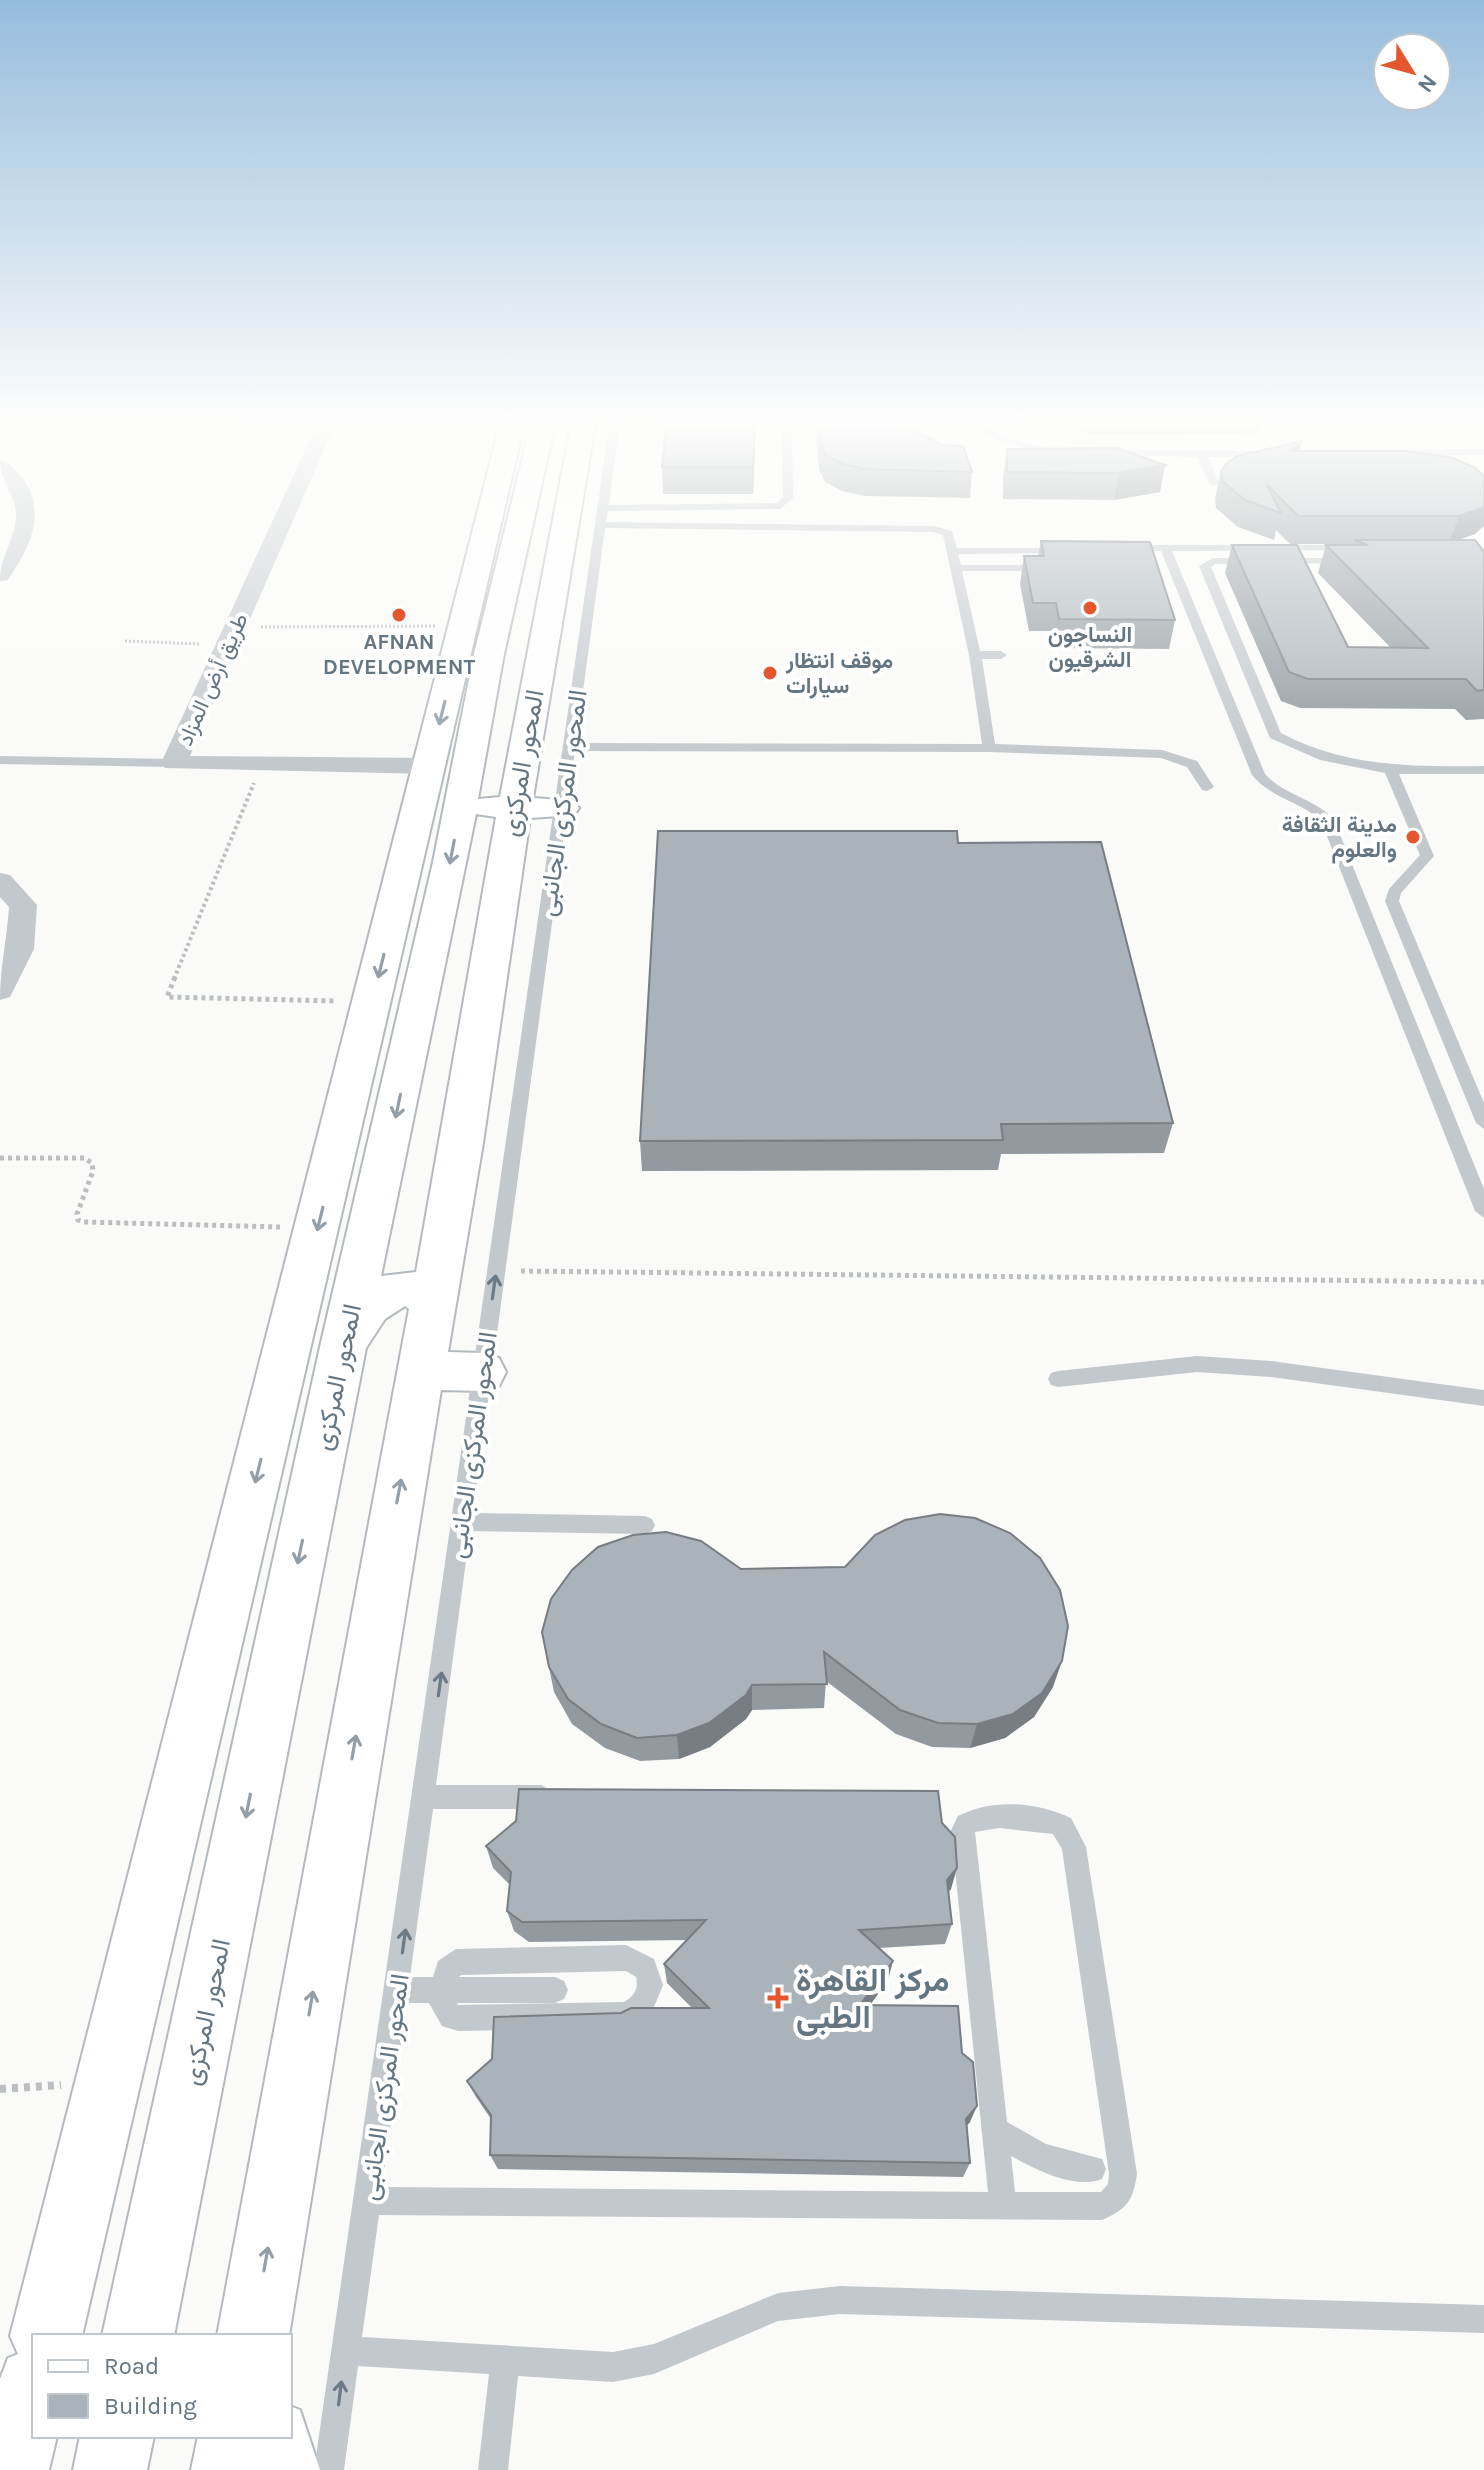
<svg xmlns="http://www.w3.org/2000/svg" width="1484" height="2470" font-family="Karla,Vazirmatn,sans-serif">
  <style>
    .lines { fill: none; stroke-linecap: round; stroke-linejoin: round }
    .secondary-casing { stroke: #b3babf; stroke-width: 4 }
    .path-far3 { stroke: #bbbfc2; stroke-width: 3; stroke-dasharray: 2 2; stroke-linecap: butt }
    .path-far2 { stroke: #bbbfc2; stroke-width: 4; stroke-dasharray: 3 3; stroke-linecap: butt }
    .path-far1 { stroke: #bbbfc2; stroke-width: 5; stroke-dasharray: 4 4; stroke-linecap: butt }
    .path { stroke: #bbbfc2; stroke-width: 8; stroke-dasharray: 6 6; stroke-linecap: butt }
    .lane { fill: #c3c8cc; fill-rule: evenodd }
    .street { fill: #c3c8cc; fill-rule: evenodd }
    .secondary { fill: #fff; fill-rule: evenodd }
    .wall { fill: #929a9f }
    .shaded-wall { fill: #777d82 }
    .building { fill: #aab3b9; stroke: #777d82; stroke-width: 2 }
    .oneway { stroke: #939fa8 }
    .oneway2 { stroke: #6a7a87 }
    .poi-dot { fill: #e4572e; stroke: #fff; stroke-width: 3 }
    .labels { text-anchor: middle; stroke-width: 8; stroke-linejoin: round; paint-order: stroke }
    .far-poi-label { font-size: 22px; font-weight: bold; fill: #657683; stroke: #fff }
    .far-street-label { font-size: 22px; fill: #657683; stroke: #fff }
    .street-label { font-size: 26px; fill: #657683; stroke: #fff }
    .near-poi-label { font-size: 32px; font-weight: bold; fill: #657683; stroke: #fff; text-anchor: start }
  </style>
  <rect width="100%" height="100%" fill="#fafaf8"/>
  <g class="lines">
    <defs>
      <g id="secondary">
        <path d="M501 420H525L82 2336H34V2436H57L49 2470H0V2379L8 2358 18 2354 10 2336Z"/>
        <path d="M532 420H556L504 654 478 799 500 797 572 420H596L533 798 574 801 579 808 574 815 530 818 483 1143 448 1352 482 1353 499 1358 506 1372 499 1386 482 1391 441 1390 289 2336H217L409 1309 405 1306 385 1319 366 1348 174 2336H102L320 1347 433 862 474 654ZM476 814 496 817 416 1272 381 1276Z"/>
        <path d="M290 2406 300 2410 320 2470H191L198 2436H290Z"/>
        <path d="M80 2436H154L147 2470H73Z"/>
      </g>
    </defs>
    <!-- secondary casing -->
    <use href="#secondary" class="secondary-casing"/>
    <!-- path-far3 -->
    <g class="path-far3">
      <path d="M0 428 25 420"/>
      <path d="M261 627 435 626"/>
      <path d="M125 641 200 644"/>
    </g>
    <!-- path-far2 -->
    <path class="path-far2" d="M174 979 254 783"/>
    <!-- path-far1 -->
    <g class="path-far1">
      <path d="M175 977 167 997 337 1001"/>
      <path d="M0 1158H84L92 1163 93 1171 77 1214 78 1220 84 1222 280 1227"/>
      <path d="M521 1271 1484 1282"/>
    </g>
    <!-- path -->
    <path class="path" d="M0 2089 61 2085"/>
    <!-- lane -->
    <g class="lane">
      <path d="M610 420H620L609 505 777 503 783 497 782 420H792L793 498 780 509 608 511 606 522 934 526 952 531 957 548H1065L1067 550 1061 553 958 554 961 565H1024L1030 568 1024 571H962L980 651H1001L1007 655 1001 659H982L995 744 1162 750 1197 761 1214 787 1207 791 1202 790 1187 767 1161 758 989 752 575 751 473 1513 645 1516 652 1519 655 1525 652 1531 645 1534 470 1531 436 1785H541L549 1789 553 1797 549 1805 541 1809H433L410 1977H433L438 1961 456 1949 626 1945 654 1959 663 1985 652 2012 625 2028 458 2031 442 2026 429 2003H407L382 2187 988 2192 951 1830 958 1816C993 1798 1036 1802 1071 1818L1086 1847 1137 2174C1133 2201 1127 2209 1102 2220L379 2215 362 2337 613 2352 654 2344 778 2293 840 2286 1484 2305V2333L840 2314 778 2321 654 2374 613 2382 518 2376 508 2470H478L489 2374 358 2366 344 2470H314ZM605 528 933 532 943 535 969 655 982 744 576 743ZM999 1828 1053 1834 1062 1849 1109 2174 1108 2184 1101 2192H1015L1011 2156C1035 2169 1075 2190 1102 2179L1106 2169 1102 2159 1046 2144 1007 2122 975 1832ZM626 1971 636 1977C639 1989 634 1996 624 2002L458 2005 457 2003H555L564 1999 568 1990 564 1981 555 1977H459L461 1975Z"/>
      <path d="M955 420H968L1011 439 1068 452 1063 455 1004 443Z"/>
      <path d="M1428 420H1438V421L1433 424Z"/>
      <path d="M1484 449V455L1393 456 1388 453 1393 450Z"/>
      <path d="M1109 450 1271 451 1276 454 1271 457H1208L1219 483 1214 486 1209 483 1198 457 1105 455 1104 453Z"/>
      <path d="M1349 545 1353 546V550L1172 551 1265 774C1284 796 1315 798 1334 820L1484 1189V1218L1475 1211 1321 821C1301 801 1270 798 1252 775L1161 551H1127L1121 548 1127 545Z"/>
      <path d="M1213 558H1253L1259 561 1253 564H1215L1211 567 1281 733C1345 767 1412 767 1484 766V774H1399L1434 856 1401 893 1399 901 1484 1103V1129L1476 1123 1385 901 1389 889 1420 855 1385 773 1320 760 1270 738 1199 566Z"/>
      <path d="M1283 558H1345L1351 561 1345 564 1279 563 1277 561Z"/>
      <path d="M0 756 174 759 181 763 174 767 0 764Z"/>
      <path d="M1197 1356 1271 1361 1484 1390V1406L1271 1377 1197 1372 1058 1387 1051 1385 1048 1379 1051 1373 1058 1371Z"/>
    </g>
    <!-- street -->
    <g class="street">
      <path d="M319 420H337L190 756 430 758 443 766 430 774 165 768 161 763Z"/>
      <path d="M0 460C10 463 18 472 24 480 47 516 29 548 8 580L0 581C0 555 16 539 16 514 15 493 0 481 0 460Z"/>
      <path d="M0 873 10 875 37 905 34 949 10 997 0 1000C0 967 7 939 9 907L0 897Z"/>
    </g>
    <!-- secondary -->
    <use href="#secondary" class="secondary"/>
  </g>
  <!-- wall -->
  <g class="wall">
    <path d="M756 420 753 494H663L662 467Z"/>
    <path d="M815 420H899L900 422 972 472 970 498 865 496 842 491 825 482 819 469Z"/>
    <path d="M1049 420H1267L1260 423 1257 433 1088 434Z"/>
    <path d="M1007 449 1165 465 1160 492 1114 500 1003 499V476Z"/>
    <path d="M1299 451H1405L1475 534 1458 540 1484 552V719L1466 720 1455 709 1300 708 1281 701 1225 573 1232 545 1348 647H1390L1318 573 1326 545H1353V544H1290L1276 530 1274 540 1238 527 1216 508 1215 498 1221 471Z"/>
    <path d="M1041 541 1175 620 1169 649 1055 648 1051 631H1029L1020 584 1024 556H1038Z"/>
    <path d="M958 843 1173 1123 1164 1153 1001 1154 998 1170 642 1171 640 1141Z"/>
    <path d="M741 1569 1053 1687 1034 1717 1005 1738 970 1748 932 1747 896 1734 826 1681 824 1708 752 1710 746 1719 710 1747 679 1759 640 1761 605 1748 572 1724 554 1692 542 1632Z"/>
    <path d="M942 1823 951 1889 948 1892 952 1924 945 1944 879 1948 888 1980 870 2005 962 2053 970 2122 967 2125 970 2163 963 2177 498 2169 490 2155 491 2119 476 2097 467 2081 621 2013 692 2008 667 1983 664 1964 687 1940 529 1942 514 1931 507 1911 510 1885 493 1868 486 1846Z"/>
  </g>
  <!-- shaded-wall -->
  <g class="shaded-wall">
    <path d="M755 420H756L753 494V467Z"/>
    <path d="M1302 441 1295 468 1290 451Z"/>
    <path d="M1165 465 1160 492 1114 500 1119 473Z"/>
    <path d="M1484 507V526L1475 534 1449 543 1459 516Z"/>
    <path d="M1062 1661 1053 1687 1034 1717 1005 1738 970 1748 977 1724Z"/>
    <path d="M752 1685V1710L746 1719 710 1747 679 1759 677 1735Z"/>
    <path d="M957 1868 951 1889 941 1901 947 1880Z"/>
    <path d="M893 1961 888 1980 857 2023 860 2005Z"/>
    <path d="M977 2106 970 2122 959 2135 966 2119Z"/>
  </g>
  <!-- building -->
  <g class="building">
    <path d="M667 420H755L753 467H662Z"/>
    <path d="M818 420H899L900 422 942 445 963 446 972 472 866 469 843 464 826 455 820 442Z"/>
    <path d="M1302 441 1290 451H1405L1453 458 1474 467 1484 476V507L1459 516H1298L1267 485 1281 513 1245 500 1222 481 1221 471 1228 462 1238 456Z"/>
    <path d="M1117 448 1165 465 1119 473 1007 472V449Z"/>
    <path d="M1354 540H1475L1484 552V690L1477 691 1466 679H1308L1289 672 1232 545H1297L1348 647 1428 648 1326 545H1368Z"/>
    <path d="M1041 541 1150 542 1175 620 1059 619 1056 603H1033L1024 556H1044Z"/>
    <path d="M658 831H957L958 843 1101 842 1173 1123 1001 1124 1003 1140 640 1141Z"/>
    <path d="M940 1514 975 1518 1010 1533 1040 1558 1060 1590 1068 1626 1062 1661 1042 1693 1013 1714 977 1724 938 1723 900 1710 824 1652 827 1684 752 1685 746 1695 709 1723 677 1735 637 1738 601 1724 568 1699 549 1667 542 1632 551 1599 572 1570 598 1547 633 1535 666 1532 701 1541 741 1569 845 1567 875 1535 905 1520Z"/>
    <path d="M519 1789 938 1791 942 1823 955 1837 957 1868 947 1880 952 1924 859 1930 893 1961 860 2005 958 2006 962 2053 973 2062 977 2106 966 2119 970 2163 490 2155 491 2115 467 2081 492 2059 494 2017 621 2013 631 2008H709L664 1964 706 1920 522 1922 507 1911 511 1872 486 1846 516 1821Z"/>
  </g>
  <!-- one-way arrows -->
  <defs><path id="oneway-shaft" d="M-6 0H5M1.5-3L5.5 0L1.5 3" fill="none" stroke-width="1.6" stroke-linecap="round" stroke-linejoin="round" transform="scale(2)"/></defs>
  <g class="oneway">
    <use href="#oneway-shaft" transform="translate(442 713) rotate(104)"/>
    <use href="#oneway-shaft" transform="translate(452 852) rotate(101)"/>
    <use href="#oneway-shaft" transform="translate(381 966) rotate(104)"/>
    <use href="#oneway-shaft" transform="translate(398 1106) rotate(102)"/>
    <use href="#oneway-shaft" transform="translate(320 1219) rotate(104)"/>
    <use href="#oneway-shaft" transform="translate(258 1471) rotate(104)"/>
    <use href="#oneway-shaft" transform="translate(399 1491) rotate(-79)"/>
    <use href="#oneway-shaft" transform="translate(300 1552) rotate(102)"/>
    <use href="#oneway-shaft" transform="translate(354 1747) rotate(-80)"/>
    <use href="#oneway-shaft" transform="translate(248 1806) rotate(101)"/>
    <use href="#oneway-shaft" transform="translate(311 2003) rotate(-80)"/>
    <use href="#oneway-shaft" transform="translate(266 2259) rotate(-80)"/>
  </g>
  <g class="oneway2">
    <use href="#oneway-shaft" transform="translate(494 1287) rotate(-82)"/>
    <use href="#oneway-shaft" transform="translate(440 1684) rotate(-82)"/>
    <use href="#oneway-shaft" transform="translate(404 1941) rotate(-82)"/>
    <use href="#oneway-shaft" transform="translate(340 2393) rotate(-83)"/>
  </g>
  <!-- sky -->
  <linearGradient id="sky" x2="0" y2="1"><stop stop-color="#96bcdc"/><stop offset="0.55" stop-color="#fdfdfc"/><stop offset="1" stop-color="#fdfdfc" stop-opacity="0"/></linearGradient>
  <rect width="1484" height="766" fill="url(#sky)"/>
  <!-- markers -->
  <g class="poi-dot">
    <circle cx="1090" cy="608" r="8"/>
    <circle cx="399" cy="615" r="8"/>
    <circle cx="770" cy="673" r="8"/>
    <circle cx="1413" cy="837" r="8"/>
    <path d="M774 1986h8v8h8v8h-8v8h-8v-8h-8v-8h8z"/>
  </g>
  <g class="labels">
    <!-- far-poi labels -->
    <g class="far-poi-label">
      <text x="1090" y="642">النساجون<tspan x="1090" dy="25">الشرقيون</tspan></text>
      <text x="399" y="649">AFNAN<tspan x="399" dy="25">DEVELOPMENT</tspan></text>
      <text x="786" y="668" text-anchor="start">موقف انتظار<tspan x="786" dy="25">سيارات</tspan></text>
      <text x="1397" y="832" text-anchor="end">مدينة الثقافة<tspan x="1397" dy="25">والعلوم</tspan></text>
    </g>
    <!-- far-street labels -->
    <g class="far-street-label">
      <text transform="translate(212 679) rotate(-66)" y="8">طريق أرض المزاد</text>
    </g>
    <!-- street labels -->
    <g class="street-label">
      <text transform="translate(522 763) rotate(-80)" y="9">المحور المركزى</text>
      <text transform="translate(562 803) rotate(-82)" y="9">المحور المركزى الجانبى</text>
      <text transform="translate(337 1377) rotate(-78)" y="9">المحور المركزى</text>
      <text transform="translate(472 1445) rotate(-82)" y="9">المحور المركزى الجانبى</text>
      <text transform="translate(206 2012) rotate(-78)" y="9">المحور المركزى</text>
      <text transform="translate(384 2087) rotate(-82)" y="9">المحور المركزى الجانبى</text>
    </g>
    <!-- near-poi labels -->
    <g class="near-poi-label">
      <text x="796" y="1991">مركز القاهرة<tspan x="796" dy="37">الطبى</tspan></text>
    </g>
  </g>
  <!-- legend -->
  <rect x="32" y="2334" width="260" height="104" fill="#ffffff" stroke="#c1c8cd" stroke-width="2"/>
  <rect x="48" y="2360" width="40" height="12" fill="#ffffff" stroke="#c1c8cd" stroke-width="2"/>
  <text x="104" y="2374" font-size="24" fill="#657683">Road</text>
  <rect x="48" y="2394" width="40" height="24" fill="#aab3b9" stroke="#c1c8cd" stroke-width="2"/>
  <text x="104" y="2414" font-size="24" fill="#657683">Building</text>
  <!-- north arrow -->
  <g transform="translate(1412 72) rotate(127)"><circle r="38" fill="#ffffff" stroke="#c1c8cd" stroke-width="2"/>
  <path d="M0-6L14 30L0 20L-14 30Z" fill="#e4572e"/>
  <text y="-12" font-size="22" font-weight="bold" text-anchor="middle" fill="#657683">N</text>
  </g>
</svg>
